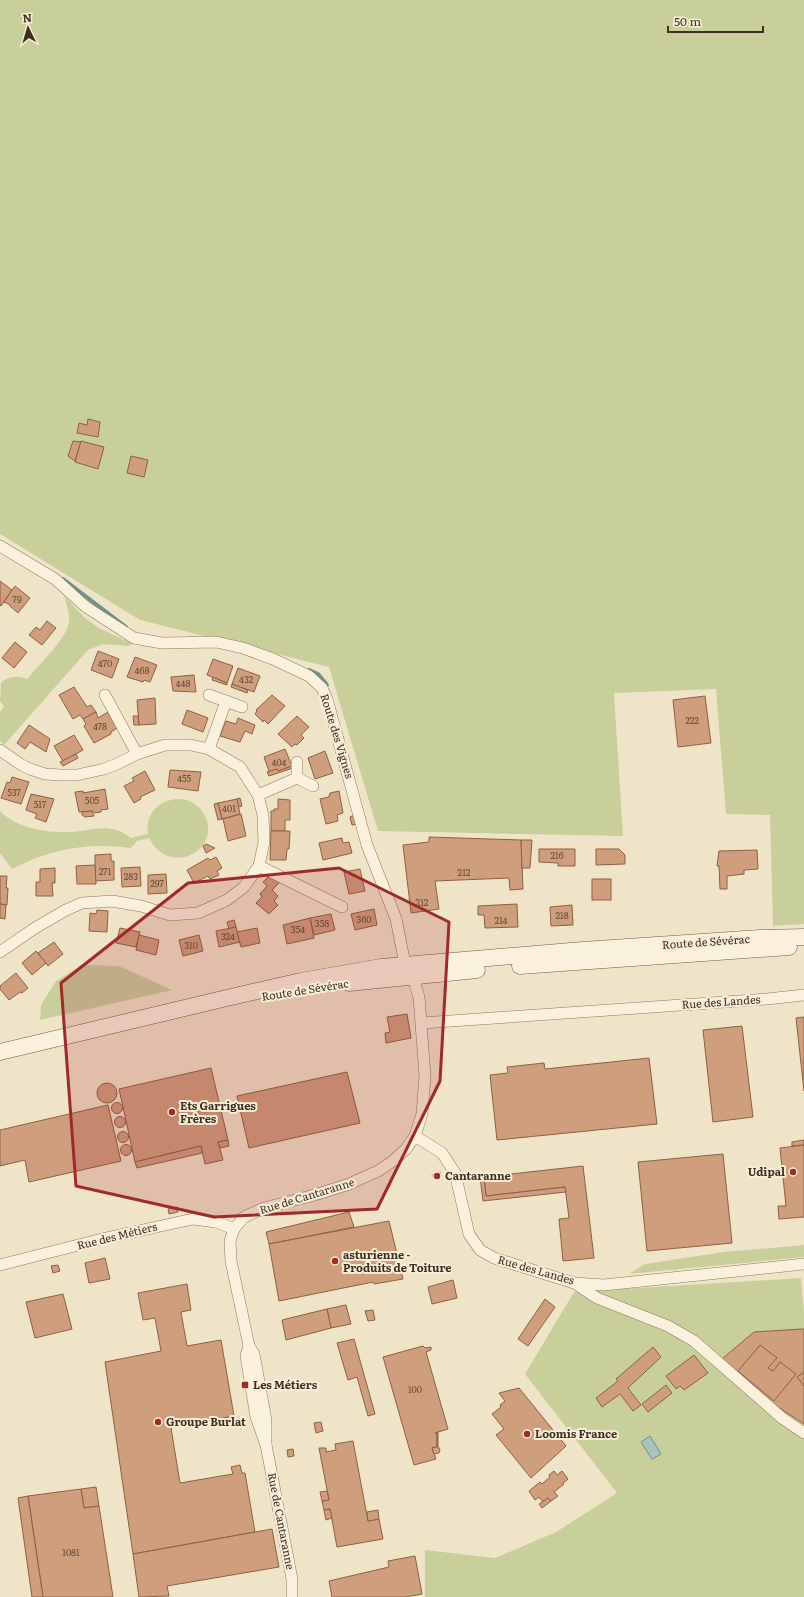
<svg xmlns="http://www.w3.org/2000/svg" width="804" height="1597" font-family="Literata,serif">
  <style>
    .green { fill: #c9cf9b }
    .water { fill: #a9c4bc; stroke: #6f938a }
    .lines { fill: none; stroke-linecap: round; stroke-linejoin: round }
    .stream { stroke: #6f938a; stroke-width: 4 }
    .building { fill: #cf9f7d; stroke: #8d5f41 }
    .street-casing { stroke: #8d765c; stroke-width: 12 }
    .secondary-casing { stroke: #6f573f; stroke-width: 17 }
    .street { stroke: #faf1dc; stroke-width: 11 }
    .secondary { stroke: #faf1dc; stroke-width: 16 }
    .marked { fill: #9e2a2b; fill-opacity: 0.2; stroke: #9e2a2b; stroke-width: 3; stroke-linejoin: round }
    .poi-dot { fill: #9e2a2b; stroke: #f7eed8; stroke-width: 1.5 }
    .labels { text-anchor: middle; stroke-width: 4; stroke-linejoin: round; paint-order: stroke }
    .number-label { font-size: 9px; fill: #624a37 }
    .street-label { font-size: 11px; fill: #3d2e20; stroke: #f7eed8 }
    .poi-label { font-size: 11px; font-weight: bold; fill: #3d2e20; stroke: #f7eed8; text-anchor: start }
  </style>
  <rect width="100%" height="100%" fill="#f0e4c8"/>
  <!-- green -->
  <g class="green">
    <path d="M0 0H804V924L773 926 770 815 726 814 716 689 614 693 623 836 378 831 329 667 140 620 0 534Z"/>
    <path d="M65 597 86 619 99 628 133 644 128 646 103 644 88 650 4 745 0 741V712L4 707 0 701 1 683C8 676 17 675 27 679 38 666 67 638 69 622 70 613 66 606 65 597Z"/>
    <path d="M178 799C188 799 196 803 202 811 227 847 170 880 149 838L137 841 131 848C88 842 50 849 12 869L0 853V811C16 828 46 833 69 832 93 831 109 821 131 838L148 834C145 814 158 800 178 799Z"/>
    <path d="M82 965 119 966 172 990 40 1020 41 1005 56 981Z"/>
    <path d="M804 1245V1257L629 1274 645 1264 724 1252Z"/>
    <path d="M801 1278 804 1313V1597H425V1550L495 1558 556 1532 617 1493 525 1374 574 1292Z"/>
  </g>
  <!-- water -->
  <path class="water" d="M650 1436 661 1454 652 1459 641 1442Z"/>
  <g class="lines">
    <!-- stream -->
    <g class="stream">
      <path d="M63 579 126 627"/>
      <path d="M309 670 318 674 327 685"/>
    </g>
  </g>
  <!-- building -->
  <g class="building">
    <path d="M88 419 100 422 98 437 77 433 79 423 87 425Z"/>
    <path d="M73 441 81 442 75 461 68 456Z"/>
    <path d="M81 441 104 447 98 469 75 462Z"/>
    <path d="M131 456 148 460 144 477 127 473Z"/>
    <path d="M0 581 12 590 1 606 0 605Z"/>
    <path d="M15 586 30 598 18 613 10 606V605L4 602Z"/>
    <path d="M47 621 56 628 42 645 29 635 36 627 40 630Z"/>
    <path d="M15 642 27 652 14 668 2 658Z"/>
    <path d="M98 651 119 659 112 678 91 670Z"/>
    <path d="M135 657 157 665 150 682 144 680 143 682 127 677Z"/>
    <path d="M213 659 233 666 227 683 207 675Z"/>
    <path d="M238 668 260 676 254 692 232 684Z"/>
    <path d="M194 675 196 692 173 691 171 677Z"/>
    <path d="M213 677 227 683V685L212 680Z"/>
    <path d="M232 684 248 690 247 693 231 687Z"/>
    <path d="M74 687 87 707 91 705 96 712 83 719 80 715 73 719 59 695Z"/>
    <path d="M272 695 285 706 268 724 264 720 263 722 255 714 257 711 256 710Z"/>
    <path d="M705 696 711 743 678 747 673 700Z"/>
    <path d="M155 698 156 724 139 725 137 700Z"/>
    <path d="M187 710 208 718 203 732 182 724Z"/>
    <path d="M96 712 98 718 108 712 117 728 111 732V734L94 743 84 726 86 724 83 719Z"/>
    <path d="M133 716H138L139 725H134Z"/>
    <path d="M297 716 309 727 301 735 304 738 297 745 295 744 292 747 278 734Z"/>
    <path d="M238 718 255 725 252 734 245 731 240 742 220 736 226 721 236 724Z"/>
    <path d="M29 725 50 739 46 752 30 742 25 749 17 743Z"/>
    <path d="M74 735 83 750 63 761 54 746Z"/>
    <path d="M285 749 292 766 270 774 264 757Z"/>
    <path d="M325 751 333 773 315 779 308 758Z"/>
    <path d="M76 754 78 758 63 766 60 762Z"/>
    <path d="M292 766 293 768 269 776 267 772 277 769 278 771Z"/>
    <path d="M170 770 201 772 198 791 168 787Z"/>
    <path d="M145 771 155 790 140 797 141 799 134 803 124 786 134 781 132 778Z"/>
    <path d="M12 777 29 782 21 804 1 798 7 782 10 783Z"/>
    <path d="M105 789 108 809 101 810V812L95 813 92 811 79 812 75 792 83 791V793Z"/>
    <path d="M339 791 343 813 337 815 338 821 326 824 320 799 329 797 330 793Z"/>
    <path d="M31 794 54 799 46 822 35 818 37 814 26 810Z"/>
    <path d="M240 798 242 806 238 807 237 799Z"/>
    <path d="M237 799 240 814 222 819 218 803Z"/>
    <path d="M278 799 290 800V820H285V831H271V811H274V809H278Z"/>
    <path d="M218 803 222 819 218 820 214 804Z"/>
    <path d="M92 811 94 816 85 817 82 815V812Z"/>
    <path d="M241 814 246 836 228 841 223 819Z"/>
    <path d="M355 815 357 824 352 825 350 817Z"/>
    <path d="M271 831H290L289 849H287L286 860H270Z"/>
    <path d="M429 837 521 840 523 889 510 890 509 878 435 881 439 909 411 913 403 845 429 842Z"/>
    <path d="M342 838 343 843 349 842 352 853 323 860 319 843Z"/>
    <path d="M521 840H532L530 868H522Z"/>
    <path d="M206 844 215 848 206 853 203 846Z"/>
    <path d="M539 849H575V866H558V863L539 862Z"/>
    <path d="M596 849H619L625 855V864L596 865Z"/>
    <path d="M757 850 758 869 744 870V874L727 876V889H720L719 866H717L719 851Z"/>
    <path d="M111 854V861H114V880L95 881V855Z"/>
    <path d="M216 857 222 868 217 871 219 875 210 879 208 876 194 883 187 870 208 858 210 860Z"/>
    <path d="M95 865 96 884H77L76 866Z"/>
    <path d="M140 867 141 886 122 887 121 868Z"/>
    <path d="M55 868V883H52L53 896H36V882H40V869Z"/>
    <path d="M360 869 365 891 349 894 344 872Z"/>
    <path d="M166 874 167 893 148 894V875Z"/>
    <path d="M0 876H7L6 888H8L7 905 0 904Z"/>
    <path d="M268 877 280 882 272 890 278 896 274 901 278 905 269 914 256 903 262 897 260 894 267 886 263 882Z"/>
    <rect x="592" y="879" width="19" height="21"/>
    <path d="M0 904 6 905 5 919 0 918Z"/>
    <path d="M517 904 518 927 485 928 484 915H478V906Z"/>
    <path d="M572 905 573 925 551 926 550 907Z"/>
    <path d="M374 909 377 925 355 930 351 914Z"/>
    <path d="M97 910 108 911 107 932 89 931 90 913 96 914Z"/>
    <path d="M331 914 335 930 314 935 310 918Z"/>
    <path d="M310 918 314 938 287 944 283 925Z"/>
    <path d="M234 920 236 927 229 929 227 922Z"/>
    <path d="M236 927 240 942 219 947 216 931Z"/>
    <path d="M120 928 140 932 136 947 116 943Z"/>
    <path d="M257 928 260 943 241 947 237 932Z"/>
    <path d="M139 935 159 940 156 955 136 950Z"/>
    <path d="M199 935 203 951 183 956 179 940Z"/>
    <path d="M54 942 63 954 48 966 38 953Z"/>
    <path d="M36 951 46 963 32 975 22 963Z"/>
    <path d="M16 973 28 988 22 993 20 992 9 1000 0 989V986Z"/>
    <path d="M407 1014 411 1038 386 1043 385 1033 390 1032 387 1017Z"/>
    <path d="M804 1017V1091L796 1018Z"/>
    <path d="M742 1026 753 1117 713 1122 703 1030Z"/>
    <path d="M649 1058 657 1124 497 1140 490 1075 508 1073 507 1067 544 1063 545 1069Z"/>
    <path d="M211 1068 228 1140 218 1142 223 1160 205 1164 201 1146 135 1162 119 1089Z"/>
    <path d="M347 1072 360 1123 249 1148 237 1096Z"/>
    <circle cx="107" cy="1093" r="10"/>
    <circle cx="117" cy="1108" r="5.5"/>
    <path d="M108 1105 121 1161 29 1182 25 1160 0 1166V1130Z"/>
    <circle cx="120" cy="1122" r="5.5"/>
    <circle cx="123" cy="1137" r="5.5"/>
    <path d="M228 1140 229 1146 220 1148 218 1142Z"/>
    <path d="M804 1140V1145L792 1146V1142Z"/>
    <circle cx="126" cy="1150" r="5.5"/>
    <path d="M804 1145V1217L779 1219 778 1206H786L780 1148Z"/>
    <path d="M201 1146 202 1153 137 1168 135 1162Z"/>
    <path d="M723 1154 732 1243 647 1251 638 1162Z"/>
    <path d="M583 1166 594 1258 563 1261 559 1219 569 1218 565 1187 486 1196 484 1177Z"/>
    <path d="M440 1172 441 1176 434 1179 432 1175Z"/>
    <path d="M480 1177H484L486 1196 565 1187 566 1192 483 1201Z"/>
    <path d="M177 1207 178 1212 169 1214 168 1209Z"/>
    <path d="M349 1212 354 1227 269 1244 266 1232Z"/>
    <path d="M389 1221 403 1279 374 1284 373 1282 279 1301 269 1244Z"/>
    <path d="M105 1258 110 1279 89 1283 85 1263Z"/>
    <path d="M58 1265 60 1271 53 1273 51 1266Z"/>
    <path d="M453 1280 457 1298 432 1304 428 1287Z"/>
    <path d="M187 1284 191 1310 181 1312 187 1346 221 1340 234 1416 171 1428 180 1483 233 1474 231 1467 240 1465 242 1473H245L255 1532 133 1554 105 1362 161 1351 155 1318 143 1320 138 1293Z"/>
    <path d="M63 1294 72 1329 35 1338 26 1302Z"/>
    <path d="M545 1299 555 1307 528 1346 518 1339Z"/>
    <path d="M346 1305 351 1324 331 1328 327 1309Z"/>
    <path d="M327 1309 331 1328 286 1340 282 1320Z"/>
    <path d="M373 1310 375 1320 368 1321 365 1311Z"/>
    <path d="M802 1329H804V1424L775 1405 722 1359 754 1332Z"/>
    <path d="M354 1339 375 1414 368 1416 357 1377 348 1380 337 1343Z"/>
    <path d="M760 1345 777 1358 768 1368 773 1371 780 1362 796 1374 774 1401 738 1371Z"/>
    <path d="M423 1346 425 1348 431 1347V1350L426 1352 448 1429 435 1433 437 1434V1447L432 1448 436 1459 414 1465 383 1357Z"/>
    <path d="M653 1347 661 1357 628 1388 641 1405 633 1411 620 1394 602 1407 596 1398 618 1381 616 1379Z"/>
    <path d="M694 1355 708 1373 684 1390 680 1386 676 1389 666 1376Z"/>
    <path d="M804 1372V1386L797 1377Z"/>
    <path d="M666 1385 672 1393 648 1412 642 1404Z"/>
    <path d="M519 1388 566 1446 531 1478 496 1435 504 1429 492 1414 501 1407 500 1405 505 1401 499 1393Z"/>
    <path d="M321 1422 323 1431 316 1433 314 1423Z"/>
    <path d="M438 1432V1446L440 1450 439 1453 434 1454 432 1448 437 1447V1434L435 1433Z"/>
    <path d="M353 1441 368 1521 379 1519 383 1539 337 1547 330 1509 324 1510 322 1501 329 1500 319 1448H326V1452L336 1450 335 1444Z"/>
    <path d="M293 1449 294 1456 288 1457 287 1450Z"/>
    <path d="M554 1471 557 1475 562 1471 568 1479 563 1483 564 1484 554 1492 558 1496 551 1501 548 1498 543 1502 539 1497 535 1500 529 1491 540 1482 542 1484 550 1477 549 1475Z"/>
    <path d="M96 1487 99 1506 84 1508 81 1489Z"/>
    <path d="M81 1489 84 1508 99 1506 113 1597H43L28 1496Z"/>
    <path d="M327 1491 329 1500 322 1501 320 1492Z"/>
    <path d="M28 1496 43 1597H32L18 1498Z"/>
    <path d="M548 1498 551 1501 542 1508 539 1504Z"/>
    <path d="M330 1509 332 1518 326 1520 324 1510Z"/>
    <path d="M378 1510 379 1519 368 1521 367 1512Z"/>
    <path d="M272 1529 279 1567 167 1586 169 1596 139 1597 133 1554Z"/>
    <path d="M415 1556 422 1594 406 1597H332L329 1581 389 1567 388 1561Z"/>
  </g>
  <g class="lines">
    <defs>
      <g id="street">
        <path d="M0 546 55 579 86 607 134 638 162 643 216 642 243 648 273 659 309 676 322 688 327 699 367 845 396 919 404 959 410 969 419 997 425 1076 422 1114 415 1136 406 1149 393 1161 378 1171 349 1184 318 1194 264 1208 244 1217 234 1229 230 1241 231 1261 249 1346 254 1354 266 1420V1445"/>
        <path d="M105 695 137 754"/>
        <path d="M209 695 242 707"/>
        <path d="M209 749 226 701"/>
        <path d="M0 750 20 764 30 769 45 774 60 775H77L104 769 117 764 137 754 165 745H191L209 749 240 767 258 795 263 815 264 842 259 866 244 887 227 900 198 913 170 915 141 906 112 901 82 903 66 910 35 928 0 952"/>
        <path d="M297 778 313 786"/>
        <path d="M258 795 297 778V762"/>
        <path d="M259 866 342 907"/>
        <path d="M422 1023 767 999 804 995"/>
        <path d="M415 1136 442 1153 455 1173 469 1234 480 1250 494 1258 574 1283 604 1285 804 1264"/>
        <path d="M0 1265 106 1238 193 1219 216 1222 234 1229"/>
        <path d="M576 1284 597 1298 668 1326 694 1341 782 1418 804 1433"/>
        <path d="M249 1346 246 1356 256 1417 266 1445 292 1579V1597"/>
      </g>
      <g id="secondary">
        <path d="M520 966 789 947"/>
        <path d="M349 983 477 970"/>
        <path d="M0 1052 231 997 301 981 381 967 583 950 760 938 804 937"/>
      </g>
    </defs>
    <!-- street casing -->
    <use href="#street" class="street-casing"/>
    <!-- secondary casing -->
    <use href="#secondary" class="secondary-casing"/>
    <!-- street -->
    <use href="#street" class="street"/>
    <!-- secondary -->
    <use href="#secondary" class="secondary"/>
  </g>
  <!-- marked area -->
  <path class="marked" d="M339 868 449 922 440 1081 377 1209 214 1217 76 1186 61 983 188 883Z"/>
  <!-- markers -->
  <g class="poi-dot">
    <circle cx="172" cy="1112" r="4"/>
    <circle cx="793" cy="1172" r="4"/>
    <circle cx="437" cy="1176" r="4"/>
    <circle cx="335" cy="1261" r="4"/>
    <rect x="241" y="1381" width="8" height="8" rx="2"/>
    <circle cx="158" cy="1422" r="4"/>
    <circle cx="527" cy="1434" r="4"/>
  </g>
  <g class="labels">
    <!-- number labels -->
    <g class="number-label">
      <text x="17" y="603">79</text>
      <text x="105" y="667">470</text>
      <text x="142" y="674">468</text>
      <text x="246" y="683">432</text>
      <text x="183" y="687">448</text>
      <text x="692" y="724">222</text>
      <text x="100" y="730">478</text>
      <text x="279" y="766">404</text>
      <text x="184" y="782">455</text>
      <text x="14" y="796">537</text>
      <text x="92" y="804">505</text>
      <text x="40" y="808">517</text>
      <text x="229" y="812">401</text>
      <text x="557" y="859">216</text>
      <text x="105" y="875">271</text>
      <text x="464" y="876">212</text>
      <text x="131" y="880">283</text>
      <text x="157" y="887">297</text>
      <text x="422" y="906">212</text>
      <text x="562" y="919">218</text>
      <text x="364" y="923">360</text>
      <text x="501" y="924">214</text>
      <text x="322" y="927">358</text>
      <text x="298" y="933">354</text>
      <text x="228" y="940">324</text>
      <text x="191" y="949">310</text>
      <text x="415" y="1393">100</text>
      <text x="71" y="1556">1081</text>
    </g>
    <!-- street labels -->
    <g class="street-label">
      <text transform="translate(337 736) rotate(73)" y="4">Route des Vignes</text>
      <text transform="translate(706 942) rotate(-4)" y="4">Route de Sévérac</text>
      <text transform="translate(305 990) rotate(-9)" y="4">Route de Sévérac</text>
      <text transform="translate(721 1002) rotate(-4)" y="4">Rue des Landes</text>
      <text transform="translate(307 1196) rotate(-17)" y="4">Rue de Cantaranne</text>
      <text transform="translate(117 1236) rotate(-14)" y="4">Rue des Métiers</text>
      <text transform="translate(536 1270) rotate(16)" y="4">Rue des Landes</text>
      <text transform="translate(281 1521) rotate(79)" y="4">Rue de Cantaranne</text>
    </g>
    <!-- poi labels -->
    <g class="poi-label">
      <text x="180" y="1110">Ets Garrigues<tspan x="180" dy="13">Frères</tspan></text>
      <text x="785" y="1176" text-anchor="end">Udipal</text>
      <text x="445" y="1180">Cantaranne</text>
      <text x="343" y="1259">asturienne -<tspan x="343" dy="13">Produits de Toiture</tspan></text>
      <text x="253" y="1389">Les Métiers</text>
      <text x="166" y="1426">Groupe Burlat</text>
      <text x="535" y="1438">Loomis France</text>
    </g>
  </g>
  <!-- north arrow -->
  <g transform="translate(28 28) rotate(355)" stroke="#f7eed8" stroke-width="3" paint-order="stroke">
  <path d="M0-3L7 15L0 10L-7 15Z" fill="#3d2e20"/>
  <text y="-6" font-size="11" font-weight="bold" text-anchor="middle" fill="#3d2e20">N</text>
  </g>
  <!-- scale -->
  <path d="M668 26v6h95v-6" fill="none" stroke="#3d2e20" stroke-width="2"/>
  <text x="674" y="26" font-size="12" fill="#3d2e20" stroke="#f7eed8" stroke-width="3" paint-order="stroke">50 m</text>
</svg>
